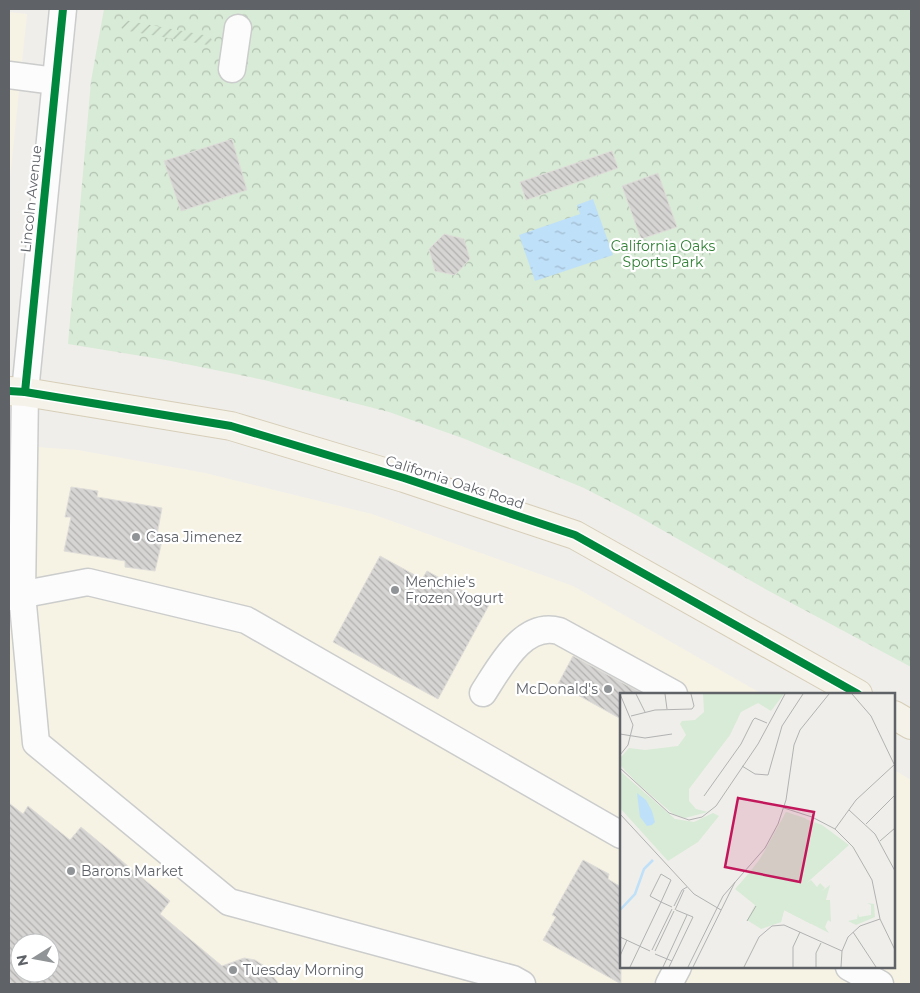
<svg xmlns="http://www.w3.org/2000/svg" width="920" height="993" font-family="Montserrat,sans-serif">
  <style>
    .commercial { fill: #f7f3e4; fill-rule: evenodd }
    .park { fill: url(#park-crowns) }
    .garden { fill: url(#garden-furrows) }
    .water { fill: url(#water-ripples) }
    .building { fill: url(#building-back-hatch); stroke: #deddd9; fill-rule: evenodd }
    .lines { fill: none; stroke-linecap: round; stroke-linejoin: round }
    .minor-casing { stroke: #cbcccc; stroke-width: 29 }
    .major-casing { stroke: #d7ceb8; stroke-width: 30 }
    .minor { stroke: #fdfcfc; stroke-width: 26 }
    .major { stroke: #f4f2e9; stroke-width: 28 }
    .cycleway-casing { stroke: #fff; stroke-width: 11 }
    .cycleway { stroke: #00873e; stroke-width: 8 }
    .poi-dot { fill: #919496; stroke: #fff; stroke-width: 2 }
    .labels { text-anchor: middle; stroke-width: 4.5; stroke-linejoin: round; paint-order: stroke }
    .street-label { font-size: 14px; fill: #5f6368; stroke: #fff }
    .park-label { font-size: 14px; fill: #348238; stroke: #fff }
    .poi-label { font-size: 14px; fill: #5f6368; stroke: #fff; text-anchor: start }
    .inset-river { fill: none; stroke: #bfe0f9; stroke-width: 2.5 }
    .inset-road { fill: none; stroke: #b1b2b2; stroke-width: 1 }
    .view { fill: #c2185b; fill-opacity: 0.15; stroke: #c2185b; stroke-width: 2.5 }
    .inset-edge { fill: none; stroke: #5f6368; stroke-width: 2.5 }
  </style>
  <defs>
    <pattern id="park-crowns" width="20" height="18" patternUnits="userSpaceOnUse" patternTransform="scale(1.25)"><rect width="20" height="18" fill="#d8ebd6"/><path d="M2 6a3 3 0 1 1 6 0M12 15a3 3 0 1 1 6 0" fill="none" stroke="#b2c2b1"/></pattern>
    <pattern id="garden-furrows" width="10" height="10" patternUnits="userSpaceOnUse" patternTransform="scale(1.25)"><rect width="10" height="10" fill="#d8ebd6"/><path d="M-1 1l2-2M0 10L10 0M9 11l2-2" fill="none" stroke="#b2c2b1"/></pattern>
    <pattern id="water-ripples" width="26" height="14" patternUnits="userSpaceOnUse" patternTransform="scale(1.25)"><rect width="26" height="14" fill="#bfe0f9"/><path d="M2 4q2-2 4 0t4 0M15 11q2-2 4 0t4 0" fill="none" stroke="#9eb9cd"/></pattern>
    <pattern id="building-back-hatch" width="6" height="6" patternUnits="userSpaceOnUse" patternTransform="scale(1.25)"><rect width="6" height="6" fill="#d6d5d3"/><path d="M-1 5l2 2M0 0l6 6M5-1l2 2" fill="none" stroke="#b1b0af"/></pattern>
  </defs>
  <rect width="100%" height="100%" fill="#efeeea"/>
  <!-- commercial -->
  <g class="commercial">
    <path d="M9 12 27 14 9 187Z"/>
    <path d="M9 445 78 450 205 473 372 514 573 586 762 694H621V967H894V770L911 780V984H9ZM20 943H50V973H20Z"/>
  </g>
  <!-- park -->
  <path class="park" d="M104 9H911V667L767 590 636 515 584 488 465 439 389 412 264 380 166 360 68 344 91 81Z"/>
  <!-- garden -->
  <path class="garden" d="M124 20 209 36 213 41 208 45 123 30 119 24Z"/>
  <!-- water -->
  <path class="water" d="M593 199 613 255 535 281 519 235 580 214 577 205Z"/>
  <!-- building -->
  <g class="building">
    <path d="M232 139 247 190 181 211 164 161Z"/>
    <path d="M612 151 618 168 526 200 520 182Z"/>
    <path d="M658 173 677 227 641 239 622 186Z"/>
    <path d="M444 234 464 239 470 259 455 275 435 271 429 249Z"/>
    <path d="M71 487 98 491 97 497 162 508 156 540 162 541 155 571 125 567V561L64 551 71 517H65Z"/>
    <path d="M380 556 422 579 427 571 489 605 438 699 333 642Z"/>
    <path d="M573 656 643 694H621V719L558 684Z"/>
    <path d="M9 803 23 814 28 806 70 840 81 827 170 901 160 914 222 966 244 958 255 960 266 967 279 984H9ZM20 943H50V973H20Z"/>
    <path d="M583 860 609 874 608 879 621 887V984L543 940 556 917 552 915Z"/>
  </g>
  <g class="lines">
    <defs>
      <g id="minor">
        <path d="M63 9 25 392 22 594 36 743 229 902 513 979 522 984"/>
        <path d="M232 69 238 28"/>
        <path d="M9 75 55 81"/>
        <path d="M9 597 88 582 246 620 621 835"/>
        <path d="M483 693C500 667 523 621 559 631L674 694"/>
        <path d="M849 967 880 984"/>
        <path d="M669 984 678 967"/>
      </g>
      <g id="major">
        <path d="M9 391 25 392 231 426 404 478 575 535 858 694"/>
        <path d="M894 715 911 725"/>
      </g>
    </defs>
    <!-- minor casing -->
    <use href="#minor" class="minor-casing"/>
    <!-- major casing -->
    <use href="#major" class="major-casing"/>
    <!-- minor -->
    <use href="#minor" class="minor"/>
    <!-- major -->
    <use href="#major" class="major"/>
    <defs>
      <g id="cycleway">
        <path d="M9 391 25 392 231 426 404 478 575 535 858 694"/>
        <path d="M25 392 63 9"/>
      </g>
    </defs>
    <!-- cycleway casing -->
    <use href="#cycleway" class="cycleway-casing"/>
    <!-- cycleway -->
    <use href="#cycleway" class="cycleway"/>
  </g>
  <!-- markers -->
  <g class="poi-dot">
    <circle cx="136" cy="537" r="5"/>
    <circle cx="395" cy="590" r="5"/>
    <circle cx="608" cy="689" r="5"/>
    <circle cx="71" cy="871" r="5"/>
    <circle cx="233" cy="970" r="5"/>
  </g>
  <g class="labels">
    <!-- street labels -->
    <g class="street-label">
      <text transform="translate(31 199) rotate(-84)" y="5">Lincoln Avenue</text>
      <text transform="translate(455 482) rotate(18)" y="5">California Oaks Road</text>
    </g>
    <!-- park labels -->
    <g class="park-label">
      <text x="663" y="251">California Oaks<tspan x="663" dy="16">Sports Park</tspan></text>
    </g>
    <!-- poi labels -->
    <g class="poi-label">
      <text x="146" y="542">Casa Jimenez</text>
      <text x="405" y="587">Menchie's<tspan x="405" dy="16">Frozen Yogurt</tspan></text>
      <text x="598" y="694" text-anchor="end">McDonald's</text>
      <text x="81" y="876">Barons Market</text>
      <text x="243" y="975">Tuesday Morning</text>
    </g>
  </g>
  <!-- overview -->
  <g transform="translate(620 693)">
    <rect width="275" height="275" fill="#efeeea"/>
    <path d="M83 1H164L151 18 138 10 121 19 110 42 69 96V108L76 116 88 119 65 125 53 121 18 91 0 72V65L9 55 25 57 58 53 66 42 60 31 62 28 75 27 84 19ZM0 78 55 126 74 129 93 120 99 123 78 149 48 168 0 115ZM166 119 185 125 220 160 185 191 191 187 197 194 200 190 205 195 202 198 210 192 206 207H210L211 229 208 227 205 234 209 240 164 217 161 229 158 230 115 196 136 173ZM247 210 254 211 255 224 236 232 228 228 237 226 238 220 239 224 251 222V212Z" fill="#d8ebd6"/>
    <path d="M166 119 202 132 229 152 171 204 191 231 164 217 161 229 141 236 127 227 135 212 116 196 148 156Z" fill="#d8ebd6"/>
    <path d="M161 212V229L138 214 151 220Z" fill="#d8ebd6"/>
    <path d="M17 100 26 107 32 118 35 129 32 132 27 133 20 124Z" fill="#bfe0f9"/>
    <path class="inset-river" d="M0 217 15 201 24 176 33 167"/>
    <path class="inset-road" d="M16 1 25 19M45 1 47 16M232 1 251 23 274 71M11 23 35 17 72 16 74 13 71 1M0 41 25 45 52 41M0 62 8 52 13 32 0 1M122 73 135 81 148 82 162 33 183 1M0 75 49 120 69 127 82 124 96 113 138 51 165 1M84 103 121 51 133 27 135 25 147 30M164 115 192 124 215 136 233 154 252 187 260 226 275 257M229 117 255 141 275 178M0 121 74 201 101 217M246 131 275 102M215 136 236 107 275 71M260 148 275 135M54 213 62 197 67 194M55 217 64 197M127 228 136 213M233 239 256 274M0 244 30 258M32 257 52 216M35 258 54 218M35 261 52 268M0 263 7 247M10 274 20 253 41 209 51 187 41 181 30 203 41 209 52 214M43 274 67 222M49 274 73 224 56 217M68 274 103 203 145 155 158 131 166 107 174 52 180 37 209 1M73 274 115 189M124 274 139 244 152 233 164 232 222 258M173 274V254L180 239M196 274V260L201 250M221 274 222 258 228 244 240 233 260 226"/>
    <path class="view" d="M118 105 194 119 180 189 105 174Z"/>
    <rect width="275" height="275" class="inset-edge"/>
  </g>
  <!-- border -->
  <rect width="920" height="993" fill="none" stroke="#5f6368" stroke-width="20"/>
  <!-- north arrow -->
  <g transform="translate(35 958) rotate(259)"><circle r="24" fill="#ffffff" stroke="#bfc1c3"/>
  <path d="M0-4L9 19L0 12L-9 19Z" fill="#919496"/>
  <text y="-8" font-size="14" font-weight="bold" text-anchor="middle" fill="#5f6368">N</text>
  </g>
</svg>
